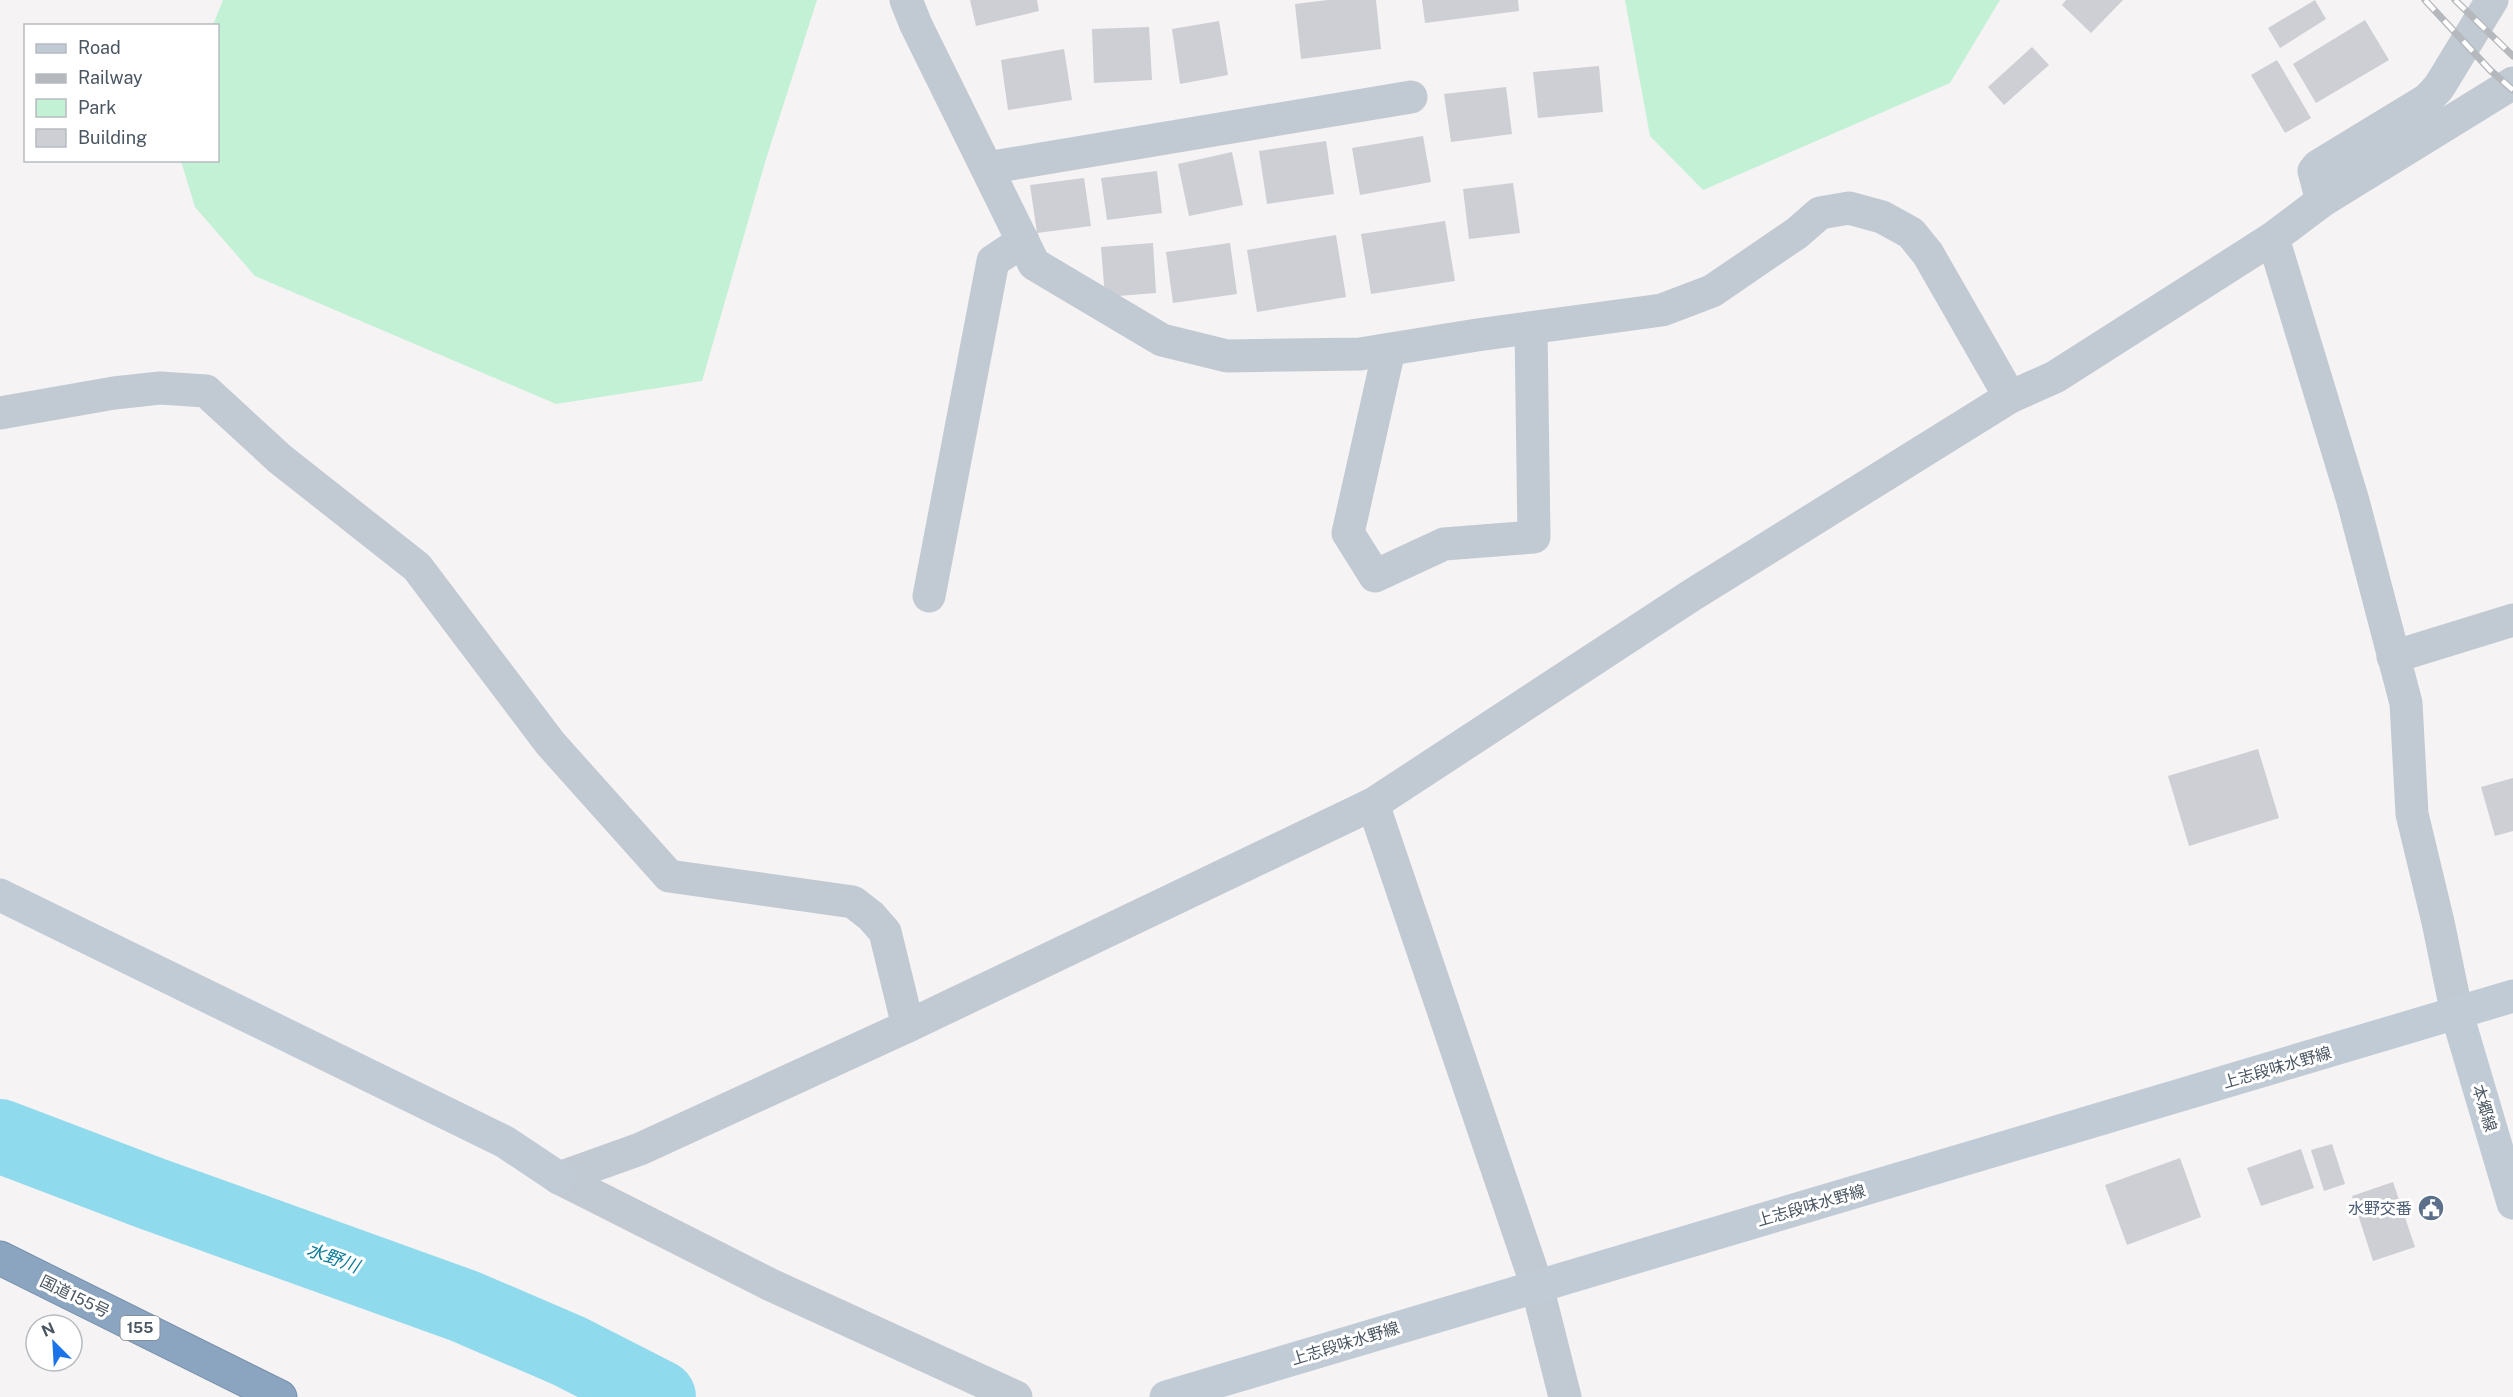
<svg xmlns="http://www.w3.org/2000/svg" width="2513" height="1397" font-family="'Public Sans','Noto Sans JP',sans-serif">
  <style>
    .green { fill: #c3f1d5 }
    .lines { fill: none; stroke-linecap: round; stroke-linejoin: round }
    .river { stroke: #90daee; stroke-width: 74 }
    .building { fill: #cdcfd5 }
    .highway-casing { stroke: #7690ad; stroke-width: 35 }
    .street { stroke: #c1cad2; stroke-width: 33 }
    .secondary { stroke: #c1cbd6; stroke-width: 33 }
    .highway { stroke: #8ba5c1; stroke-width: 33 }
    .rail-casing { stroke: #b5b8bd; stroke-width: 7 }
    .rail { stroke: #fff; stroke-width: 4.5; stroke-dasharray: 14; stroke-linecap: butt }
    .labels { text-anchor: middle; stroke-width: 6; stroke-linejoin: round; paint-order: stroke }
    .shield { fill: #fff; stroke: #808990; stroke-width: 1.5 }
    .shield-label { font-size: 15px; font-weight: bold; fill: #4a5661 }
    .street-label { font-size: 16px; fill: #4a5661; stroke: #fff }
    .service-label { font-size: 16px; fill: #4e5e75; stroke: #fff; text-anchor: end }
    .water-label { font-size: 18px; font-style: italic; fill: #0c7c9b; stroke: #fff }
  </style>
  <rect width="100%" height="100%" fill="#f5f3f3"/>
  <!-- green -->
  <g class="green">
    <path d="M223 0H817L766 159 702 381 556 404 255 276 195 207 181 161 218 160V26L213 25Z"/>
    <path d="M1625 0H2000L1950 83 1703 190 1650 136Z"/>
  </g>
  <g class="lines">
    <!-- river -->
    <path class="river" d="M0 1136 150 1193 464 1306 569 1351 659 1397"/>
  </g>
  <!-- building -->
  <g class="building">
    <path d="M970 0H1037L1039 11 976 26Z"/>
    <path d="M1328 0H1376L1381 49 1301 59 1295 4Z"/>
    <path d="M1422 0H1518L1519 11 1425 23Z"/>
    <path d="M2066 0H2123L2091 33 2062 5Z"/>
    <path d="M2315 0 2326 19 2280 48 2268 28Z"/>
    <path d="M2365 20 2389 60 2316 103 2293 64Z"/>
    <path d="M1219 21 1228 75 1180 84 1172 29Z"/>
    <path d="M1149 27 1152 80 1094 83 1092 29Z"/>
    <path d="M2032 47 2049 65 2004 105 1988 87Z"/>
    <path d="M1064 49 1072 100 1008 110 1001 60Z"/>
    <path d="M2277 60 2311 118 2285 133 2251 75Z"/>
    <path d="M1599 66 1603 112 1538 118 1533 72Z"/>
    <path d="M1506 87 1512 134 1451 142 1444 94Z"/>
    <path d="M1423 136 1431 182 1360 195 1352 148Z"/>
    <path d="M1326 141 1334 194 1267 204 1259 151Z"/>
    <path d="M1232 152 1243 205 1189 216 1178 164Z"/>
    <path d="M1157 171 1162 213 1107 220 1101 178Z"/>
    <path d="M1084 178 1091 226 1037 233 1030 185Z"/>
    <path d="M1513 183 1520 233 1469 239 1463 189Z"/>
    <path d="M1445 221 1455 281 1371 294 1361 234Z"/>
    <path d="M1336 235 1346 297 1257 312 1247 250Z"/>
    <path d="M1153 243 1156 293 1105 297 1101 247Z"/>
    <path d="M1230 243 1237 294 1173 303 1166 252Z"/>
    <path d="M2258 749 2279 818 2189 846 2168 776Z"/>
    <path d="M2513 778V831L2495 836 2481 787Z"/>
    <path d="M2332 1144 2345 1184 2324 1191 2311 1150Z"/>
    <path d="M2301 1149 2314 1188 2261 1206 2247 1168Z"/>
    <path d="M2180 1158 2201 1217 2127 1245 2105 1185Z"/>
    <path d="M2393 1182 2415 1247 2373 1261 2352 1196Z"/>
  </g>
  <g class="lines">
    <defs>
      <path id="highway" d="M0 1258 280 1397"/>
    </defs>
    <!-- highway casing -->
    <use href="#highway" class="highway-casing"/>
    <!-- street -->
    <g class="street">
      <path d="M906 0 916 25 1034 264 1162 340 1227 356 1360 354 1477 335 1662 310 1712 291 1797 233 1820 213 1849 208 1882 217 1911 233 1928 254 2010 397"/>
      <path d="M987 168 1411 97"/>
      <path d="M2322 201 2314 171 2318 166 2428 99 2439 87 2492 0"/>
      <path d="M2273 238 2353 501 2406 703 2412 814 2438 922 2457 1014"/>
      <path d="M1389 350 1348 533 1375 576 1444 544 1534 537 1531 329"/>
      <path d="M0 413 114 393 160 388 206 391 280 459 417 567 550 743 669 876 853 902 871 916 885 932 908 1026"/>
      <path d="M929 596 993 261 1023 241"/>
      <path d="M2393 657 2513 620"/>
      <path d="M1373 804 1537 1286 1565 1397"/>
      <path d="M559 1178 640 1149 908 1026 1373 804 1692 595 2010 397 2055 377 2273 238 2322 201 2513 83"/>
      <path d="M559 1178 771 1285 1016 1397"/>
    </g>
    <!-- secondary -->
    <g class="secondary">
      <path d="M0 895 505 1142 559 1178"/>
      <path d="M2457 1014 2513 1203"/>
      <path d="M1166 1397 2513 996"/>
    </g>
    <!-- highway -->
    <use href="#highway" class="highway"/>
    <defs>
      <g id="rail">
        <path d="M2425 0 2490 70 2513 90"/>
        <path d="M2455 0 2513 56"/>
      </g>
    </defs>
    <!-- rail casing -->
    <use href="#rail" class="rail-casing"/>
    <!-- rail -->
    <use href="#rail" class="rail"/>
  </g>
  <!-- icons -->
  <defs>
    <symbol id="civic-disc" viewBox="-11 -11 22 22"><circle r="9.5" fill="#5c6f8a" stroke="#fff"/><path d="M-.6-6.5H3V-4.5H.6V-3L4-1V1h2V6H-6V1h2V-1L-.6-3ZM-1.2 2.5V6h2.4V2.5Z" fill="#fff"/></symbol>
  </defs>
  <g fill-rule="evenodd">
    <use href="#civic-disc" x="2416" y="1193" width="30" height="30"/>
  </g>
  <g class="labels">
    <!-- shield labels -->
    <rect class="shield" x="120.5" y="1316" width="39" height="24" rx="4.5"/>
    <g class="shield-label">
      <text x="140" y="1333">155</text>
    </g>
    <!-- street labels -->
    <g class="street-label">
      <text transform="translate(2277 1067) rotate(-16)" y="6">上志段味水野線</text>
      <text transform="translate(2485 1108) rotate(73)" y="6">本郷線</text>
      <text transform="translate(1811 1205) rotate(-16)" y="6">上志段味水野線</text>
      <text transform="translate(75 1296) rotate(26)" y="6">国道155号</text>
      <text transform="translate(1345 1343) rotate(-17)" y="6">上志段味水野線</text>
    </g>
    <!-- service labels -->
    <g class="service-label">
      <text x="2412" y="1214">水野交番</text>
    </g>
    <!-- water labels -->
    <g class="water-label">
      <text transform="translate(333 1258) rotate(20)" y="6">水野川</text>
    </g>
  </g>
  <!-- legend -->
  <rect x="24" y="24" width="195" height="138" fill="#ffffff" stroke="#b7bbc0" stroke-width="1.5"/>
  <rect x="36" y="44" width="30" height="9" fill="#c1cbd6" stroke="#b7bbc0" stroke-width="1.5"/>
  <text x="78" y="54" font-size="18" fill="#4a5661">Road</text>
  <rect x="36" y="74" width="30" height="9" fill="#b5b8bd" stroke="#b7bbc0" stroke-width="1.5"/>
  <text x="78" y="84" font-size="18" fill="#4a5661">Railway</text>
  <rect x="36" y="99" width="30" height="18" fill="#c3f1d5" stroke="#b7bbc0" stroke-width="1.5"/>
  <text x="78" y="114" font-size="18" fill="#4a5661">Park</text>
  <rect x="36" y="129" width="30" height="18" fill="#cdcfd5" stroke="#b7bbc0" stroke-width="1.5"/>
  <text x="78" y="144" font-size="18" fill="#4a5661">Building</text>
  <!-- north arrow -->
  <g transform="translate(54 1343) rotate(336)"><circle r="28" fill="#ffffff" stroke="#b7bbc0" stroke-width="1.5"/>
  <path d="M0-4.5L10 22L0 15L-10 22Z" fill="#1a73e8"/>
  <text y="-9" font-size="16" font-weight="bold" text-anchor="middle" fill="#4a5661">N</text>
  </g>
</svg>
